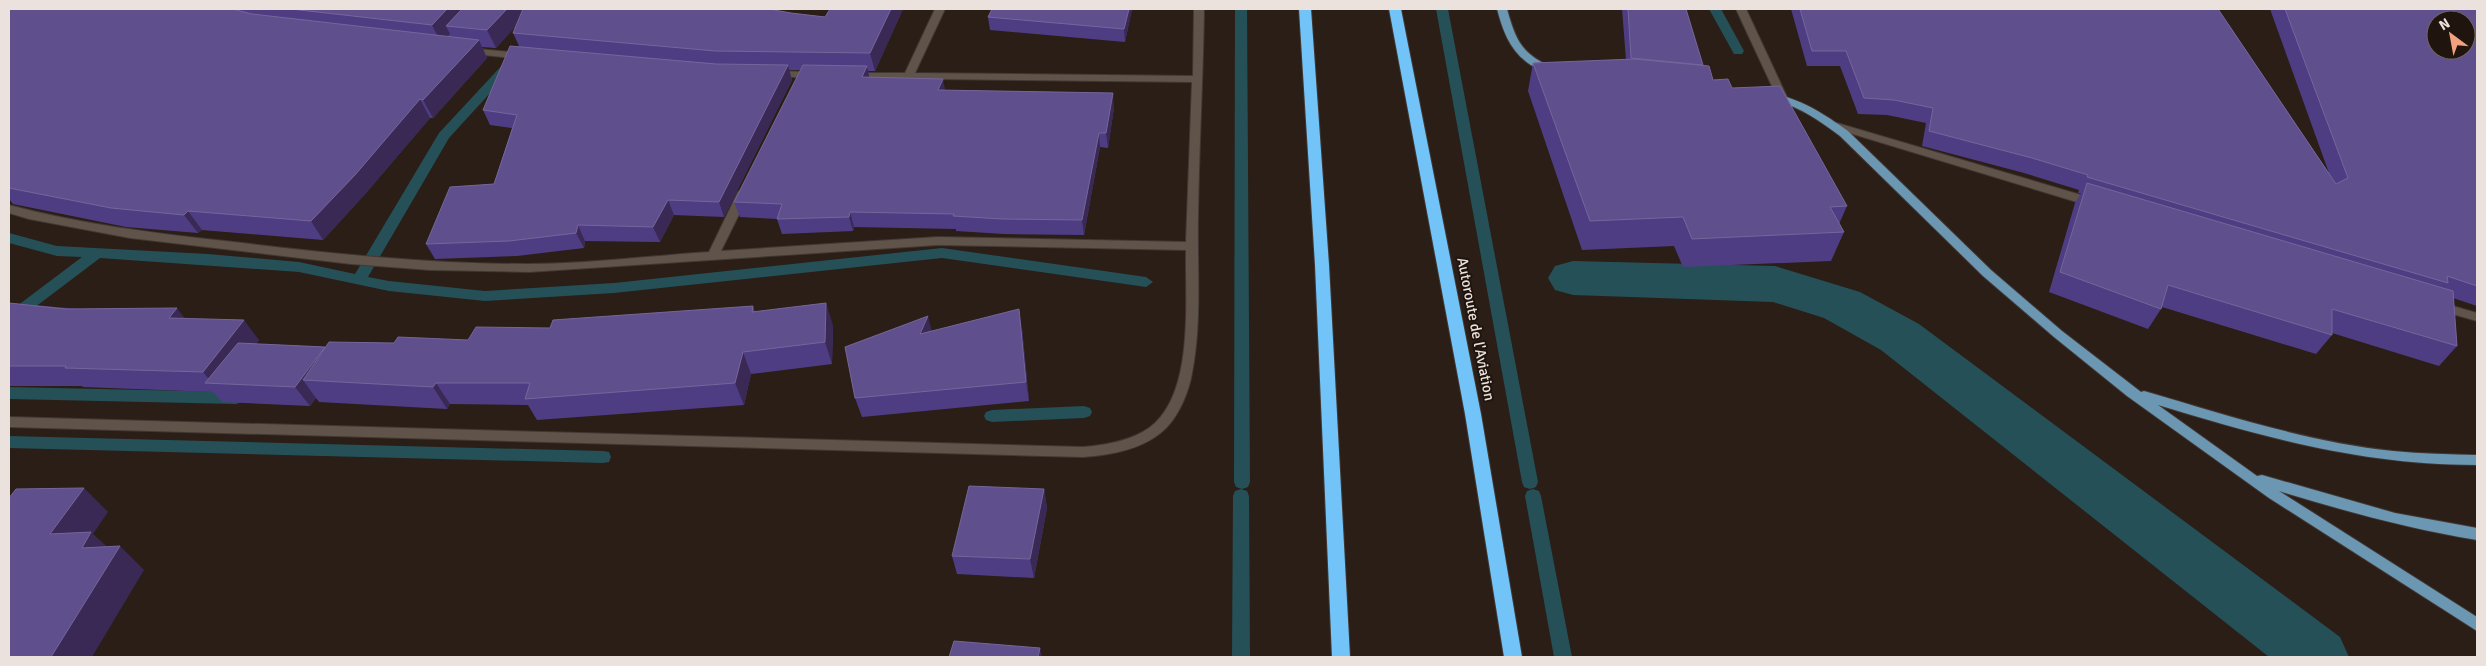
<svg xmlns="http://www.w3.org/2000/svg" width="2486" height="666" font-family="Signika,sans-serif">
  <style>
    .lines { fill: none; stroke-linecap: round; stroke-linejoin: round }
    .stream { fill: #255057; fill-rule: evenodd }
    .canal { fill: #255057; fill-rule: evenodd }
    .minor-casing { stroke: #423833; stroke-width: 2 }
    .major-casing { stroke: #423833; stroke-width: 2 }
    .highway-casing { stroke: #423833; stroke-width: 2 }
    .minor { fill: #60534a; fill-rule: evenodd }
    .major { fill: #6b97b2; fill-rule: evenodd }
    .highway { fill: #72c4f8; fill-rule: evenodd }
    .wall { fill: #4f3d84 }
    .shaded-wall { fill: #392954 }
    .building { fill: #604f8d; stroke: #75669a; fill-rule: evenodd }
    .labels { text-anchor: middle; stroke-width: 4; stroke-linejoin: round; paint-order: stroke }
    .street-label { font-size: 15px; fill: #ebe2dd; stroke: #20150e }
  </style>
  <rect width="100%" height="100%" fill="#2a1e17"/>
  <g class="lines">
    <!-- stream -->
    <g class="stream">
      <path d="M1235 9H1247L1250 482 1248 487 1242 489 1236 487 1234 482Z"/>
      <path d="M1436 9H1448L1538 482 1536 487 1530 489 1524 487 1522 482Z"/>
      <path d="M1709 9H1721L1744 51 1742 54H1734Z"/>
      <path d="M509 61 513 62 515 65 513 68 449 138 368 277 389 281 485 291 614 283 942 248 1146 277 1153 282 1146 287 942 258 614 293 485 301 389 291 299 272 100 258 14 323 9 324V312L82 257 57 256 9 243V233L57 246 208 254 299 262 355 274 439 133 505 62Z"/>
      <path d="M9 387 236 392 242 394 244 398 242 402 236 404 9 399Z"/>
      <path d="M1084 406 1090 408 1092 412 1090 416 1084 418 992 422 986 420 984 416 986 412 992 410Z"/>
      <path d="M9 436 603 451 609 452 611 457 609 462 603 463 9 448Z"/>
      <path d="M1241 489 1247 491 1249 496 1250 657H1232L1233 496 1235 491Z"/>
      <path d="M1533 489 1539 491 1541 496 1572 657H1554L1525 496 1527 491Z"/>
    </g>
    <!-- canal -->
    <path class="canal" d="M1573 261 1775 266 1860 292 1919 324 2340 637 2349 657H2269L1881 350 1824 318 1773 302 1573 295 1555 290 1548 278 1555 266Z"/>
    <defs>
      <g id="minor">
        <path d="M935 9H945L915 73 1193 76 1194 9H1204C1203 79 1199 147 1198 217 1197 269 1202 322 1192 373 1189 391 1180 413 1167 427 1146 449 1112 455 1083 457L9 427V417L1083 447C1106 445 1130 441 1149 428 1195 395 1185 300 1186 250L938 245 529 272 430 270 351 264 130 238 29 219 9 213V205C80 224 153 233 225 241 326 253 426 264 527 264 586 264 649 256 709 252L738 192 744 188 750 192 721 251 938 237 1186 242 1192 82 848 78V74L852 73H905Z"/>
        <path d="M1736 9H1746L1787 97 1786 99H1778L1777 97Z"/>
        <path d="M468 48 522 53 527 56 522 59 464 53V49Z"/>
        <path d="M774 71 814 72 819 75 814 78 770 76 769 74Z"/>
        <path d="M1837 123 2098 200 2100 203 2094 207 2090 206 1833 128 1832 126Z"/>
        <path d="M2439 302 2477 313V321L2435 309 2433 306Z"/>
      </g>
      <g id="major">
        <path d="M1497 9H1507C1516 41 1521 53 1553 68V72C1547 73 1543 71 1538 69 1512 56 1504 35 1497 9Z"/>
        <path d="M1772 93C1804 101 1821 112 1848 131L1991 270 2062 331 2141 392 2144 391C2226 415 2308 442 2393 451 2421 454 2449 454 2477 455V465C2362 465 2267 438 2158 405L2257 476 2262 475 2395 513 2477 528V540C2410 529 2344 511 2279 491L2477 617V631L2269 498 2127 396 2054 337 1983 276 1840 136C1816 118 1798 106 1768 98L1767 96Z"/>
      </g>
      <g id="highway">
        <path d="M1299 9H1311L1329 265 1350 657H1332L1315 265Z"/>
        <path d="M1389 9H1401L1481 414 1522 657H1504L1465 414Z"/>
      </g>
    </defs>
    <!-- minor casing -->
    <use href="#minor" class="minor-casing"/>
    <!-- major casing -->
    <use href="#major" class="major-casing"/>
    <!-- highway casing -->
    <use href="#highway" class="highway-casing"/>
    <!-- minor -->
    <use href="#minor" class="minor"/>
    <!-- major -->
    <use href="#major" class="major"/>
    <!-- highway -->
    <use href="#highway" class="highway"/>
  </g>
  <!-- wall -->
  <g class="wall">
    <path d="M9 9H769L791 13 825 17 830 9H903L875 71H868L869 77 945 91 1114 108 1108 148 1100 147 1084 235 1004 234 956 231V229L854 227 853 231 782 234 777 219 740 217 734 202 801 70H789L792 80 724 217 674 215 660 242 585 241 584 248 517 256 435 259 426 244 494 184 512 128 490 125 483 110 519 46 513 33 516 26 496 48 482 47 487 58 433 118H430L366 193 323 240 202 230 198 233 126 227 13 204 9 199Z"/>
    <path d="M992 9H1132L1125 42 990 30 988 17Z"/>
    <path d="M1622 9H1686L1703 66 1713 80 1732 88 1847 206 1839 224 1844 232 1831 261 1683 267 1674 246 1582 250 1528 91 1533 63 1626 60Z"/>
    <path d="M1791 9H2218L2329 173 2270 9H2477V306L2453 298 2457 346 2439 366 2332 333V335L2316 354 2162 307 2161 309 2148 329 2049 292 2075 203 2081 193H2078L2079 190 2024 173 1922 146 1926 123 1887 115 1858 114 1840 66H1807Z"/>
    <path d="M9 303 185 318 259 340 256 344 325 347 394 343 468 340 550 328 753 306 755 312 833 325 832 364 751 374 744 405 537 420 528 405 450 404 447 409 319 402 316 398 310 406 222 402 213 392 83 387 82 386H9Z"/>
    <path d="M1022 328 1029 401 862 417 855 398 932 331Z"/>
    <path d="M1044 489 1047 508 1034 578 957 574 952 556Z"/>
  </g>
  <!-- shaded-wall -->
  <g class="shaded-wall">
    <path d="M447 9H472L446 26 450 34 441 43 432 25Z"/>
    <path d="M507 9H532L496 48 487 30Z"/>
    <path d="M891 9H903L875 71 870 53Z"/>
    <path d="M1129 9H1132L1125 42 1124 29Z"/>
    <path d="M479 40 487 58 433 118 423 100Z"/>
    <path d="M788 65 792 80 724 217 719 202Z"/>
    <path d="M867 66 870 81 862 77Z"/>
    <path d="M943 79 946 94 938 90Z"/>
    <path d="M1113 93 1114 108 1108 148 1106 133Z"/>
    <path d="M420 99 430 118 366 193 323 240 311 221Z"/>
    <path d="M1099 133 1100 147 1084 235 1082 220Z"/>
    <path d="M668 200 674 215 660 242 653 227Z"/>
    <path d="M188 211 202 230 198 233 184 215Z"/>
    <path d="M850 212 854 227 853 231 849 217Z"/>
    <path d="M578 225 585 241 584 248 576 233Z"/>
    <path d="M826 303 833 325 832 364 825 342Z"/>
    <path d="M177 308 192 328 169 318Z"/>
    <path d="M1019 309 1022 328 1029 401 1026 382Z"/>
    <path d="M928 316 933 336 920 334Z"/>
    <path d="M244 320 259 340 225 384 212 383 203 372Z"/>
    <path d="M325 347 339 367 303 380 316 398 310 406 295 387Z"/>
    <path d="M743 352 751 374 744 405 735 383Z"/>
    <path d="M436 383 450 404 447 409 433 387Z"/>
    <path d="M84 488 108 512 93 534 115 554 120 546 144 570 92 657H51L50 534Z"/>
    <path d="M1044 489 1047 508 1034 578 1030 559Z"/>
    <path d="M1040 648 1042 657H1038Z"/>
  </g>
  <!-- building -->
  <g class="building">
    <path d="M9 9H232L252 14 479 40 423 100 420 99 355 175 311 221 188 211 184 215 111 208 9 188Z"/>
    <path d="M291 9H447L432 25Z"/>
    <path d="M462 9H507L487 30 446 26Z"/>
    <path d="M523 9H769L791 13 825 17 830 9H891L870 53 715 51 513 33Z"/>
    <path d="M992 9H1129L1124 29 988 17Z"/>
    <path d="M1628 9H1686L1703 65 1631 58Z"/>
    <path d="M1800 9H2218L2336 184 2348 178 2285 9H2477V286L2447 276 2448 283 2087 177 2088 175 2032 158 1929 131 1933 108 1894 100 1864 98 1846 51H1812ZM2436 20H2466V50H2436Z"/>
    <path d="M510 46 716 64 788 65 719 202 668 200 653 227 578 225 576 233 509 241 426 244 450 187 494 184 517 115 483 110Z"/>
    <path d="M1634 59 1709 66 1713 80 1728 79 1732 88 1780 86 1847 206 1830 207 1844 232 1692 239 1683 217 1590 221 1533 63Z"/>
    <path d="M803 65 867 66 862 77 943 79 938 90 1113 93 1106 133H1099L1082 220 1002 219 953 216 954 214 850 212 849 217 777 219 782 204 734 202Z"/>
    <path d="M2087 183 2453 291 2457 346 2332 309V335L2168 285 2161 309 2060 272Z"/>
    <path d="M9 303 65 309 177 308 169 318 244 320 203 372 65 368 66 366H9Z"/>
    <path d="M826 303 825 342 743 352 735 383 525 399 530 383H436L433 387 303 380 329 342 394 343 398 337 468 340 476 327 550 328 553 320 753 306 752 312Z"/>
    <path d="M1019 309 1026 382 855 398 845 347 928 316 920 334Z"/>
    <path d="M238 343 325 347 295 387 205 383Z"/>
    <path d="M969 486 1044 489 1030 559 952 556Z"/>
    <path d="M84 488 50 534 91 532 82 548 120 546 51 657H9V498L16 489Z"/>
    <path d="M954 641 1040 648 1038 657H949Z"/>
  </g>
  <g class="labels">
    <!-- street labels -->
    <g class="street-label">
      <text transform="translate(1476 329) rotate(79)" y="5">Autoroute de l'Aviation</text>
    </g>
  </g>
  <!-- border -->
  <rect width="2486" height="666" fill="none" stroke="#ebe2dd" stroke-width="20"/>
  <!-- north arrow -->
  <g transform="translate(2451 35) rotate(328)"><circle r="24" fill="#20150e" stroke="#716761"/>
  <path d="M0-4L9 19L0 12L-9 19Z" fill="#f2a17e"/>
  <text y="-8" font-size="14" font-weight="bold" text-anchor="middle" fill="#ebe2dd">N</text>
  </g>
</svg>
